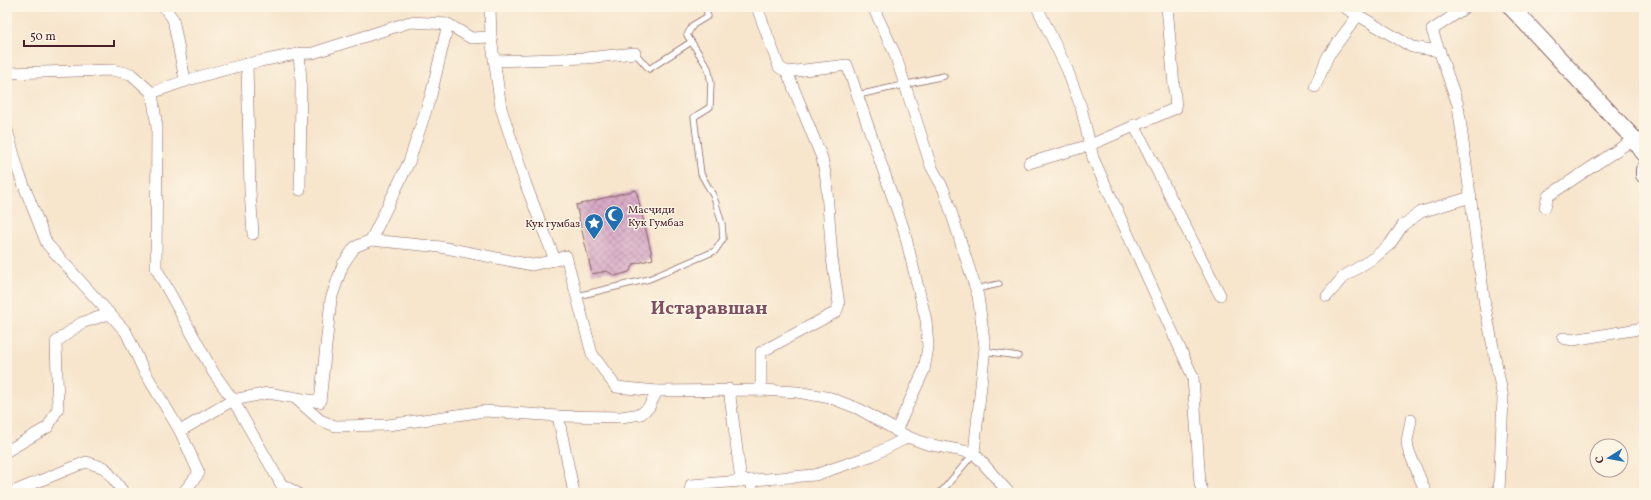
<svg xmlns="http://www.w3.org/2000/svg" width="1651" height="500" font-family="Vollkorn,serif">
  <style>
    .building { fill: url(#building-cross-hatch) }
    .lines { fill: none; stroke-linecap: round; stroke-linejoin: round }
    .lane-casing { stroke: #876463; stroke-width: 7 }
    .street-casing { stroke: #876463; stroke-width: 12 }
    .secondary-casing { stroke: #876463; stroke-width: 18 }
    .lane { stroke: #fff; stroke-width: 5.5 }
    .street { stroke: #fff; stroke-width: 11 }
    .secondary { stroke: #fff; stroke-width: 16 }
    .labels { text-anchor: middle; stroke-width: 3; stroke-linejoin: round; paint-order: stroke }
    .poi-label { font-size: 11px; fill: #4a1f2b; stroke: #fcf5e5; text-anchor: start }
    .town-label { font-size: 19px; font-weight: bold; fill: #7c5062; stroke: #fcf5e5 }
  </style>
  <defs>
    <pattern id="building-cross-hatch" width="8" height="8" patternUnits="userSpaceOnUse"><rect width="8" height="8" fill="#d8aac7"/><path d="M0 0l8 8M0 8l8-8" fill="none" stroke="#b18aa2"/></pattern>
  </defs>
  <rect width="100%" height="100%" fill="#fcf5e5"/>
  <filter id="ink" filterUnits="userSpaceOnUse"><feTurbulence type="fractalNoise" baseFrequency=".025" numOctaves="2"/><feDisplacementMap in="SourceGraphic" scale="8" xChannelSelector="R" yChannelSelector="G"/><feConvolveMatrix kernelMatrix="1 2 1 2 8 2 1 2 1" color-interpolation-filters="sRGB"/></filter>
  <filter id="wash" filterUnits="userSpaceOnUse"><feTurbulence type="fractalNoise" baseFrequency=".012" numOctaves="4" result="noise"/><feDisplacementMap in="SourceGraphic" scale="16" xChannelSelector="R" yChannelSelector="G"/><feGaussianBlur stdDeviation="0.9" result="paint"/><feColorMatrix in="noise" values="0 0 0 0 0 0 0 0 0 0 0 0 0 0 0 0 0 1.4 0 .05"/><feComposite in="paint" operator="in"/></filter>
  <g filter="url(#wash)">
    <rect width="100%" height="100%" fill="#f7e5cc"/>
    <g id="blocks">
      <!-- building -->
      <path class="building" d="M636 190 653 259 634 264 629 272 615 276 607 271 592 274 576 205Z"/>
    </g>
  </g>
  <g filter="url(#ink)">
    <use href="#blocks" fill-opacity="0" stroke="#876463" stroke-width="1"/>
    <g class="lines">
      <defs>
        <g id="lane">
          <path d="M635 53 649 69 691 42"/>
          <path d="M858 95 944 76"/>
          <path d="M976 289 999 284"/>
          <path d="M577 296 649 279 715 251 723 239 722 224 714 197 701 174 694 117 710 107 711 83 708 68 687 35 693 25 708 16 705 7"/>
          <path d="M984 351 1018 356"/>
          <path d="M938 493 943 490 974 453"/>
        </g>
        <g id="street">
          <path d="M164 7 173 19 185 80"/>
          <path d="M490 7 491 37 501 108 526 185 555 260"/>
          <path d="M757 7 779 67 787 72 822 158 826 178 832 258 839 304 836 312 761 352V390"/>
          <path d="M873 7 895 54 931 166 944 190 978 296 985 347 974 453"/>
          <path d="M1037 7 1067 69 1081 107 1093 158 1193 377 1200 484 1203 493"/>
          <path d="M1344 7 1412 47 1440 51"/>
          <path d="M1466 7 1432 30 1458 105 1485 306 1503 398 1499 491 1492 493"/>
          <path d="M299 53 301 82 300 190"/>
          <path d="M495 61 586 58 635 53"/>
          <path d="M247 64 250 191 253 234"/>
          <path d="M787 72 847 65 904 230 926 320 928 347 924 370 896 431"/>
          <path d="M7 73 112 70 131 74 152 93 157 127 156 268 213 372 233 400 281 484 297 493"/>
          <path d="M1315 87 1328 56 1358 15"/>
          <path d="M152 93C187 79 224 69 261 61 278 58 295 53 313 53L410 22 448 24 471 38 491 37"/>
          <path d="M1134 125 1220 295"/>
          <path d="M7 130 19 173 47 244 126 332 143 369 180 431 199 473 183 493"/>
          <path d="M1029 163 1090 145 1176 108 1167 7"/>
          <path d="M1545 207 1548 196 1634 139"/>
          <path d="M371 240 409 162 431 95 448 24"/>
          <path d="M1327 296 1343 277 1375 257 1390 244 1403 225 1421 212 1471 197"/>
          <path d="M1563 338 1573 340 1644 328"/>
          <path d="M729 389 741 481"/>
          <path d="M294 397 320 420 335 426 388 425 485 411 558 416 621 417 641 414 649 407 657 391"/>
          <path d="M558 416 574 493"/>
          <path d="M1411 420 1407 441 1408 449 1426 493"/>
          <path d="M180 431 233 400 268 393 320 402 331 299 343 264 355 247 371 240 441 247 532 265 555 260 566 256 592 354 616 387 657 391 761 390 797 392 831 398 859 409 908 437 927 444 974 453 1009 493"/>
          <path d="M7 451 48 427 58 408 56 342 81 323 109 314"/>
          <path d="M751 480 753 493"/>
          <path d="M10 493 86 462 105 468 124 493"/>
          <path d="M690 493 691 485 815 475 873 455 908 437"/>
        </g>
        <g id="secondary">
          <path d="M1511 7 1634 139 1644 153"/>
          <path d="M1644 170V175"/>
        </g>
      </defs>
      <!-- lane casing -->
      <use href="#lane" class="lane-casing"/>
      <!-- street casing -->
      <use href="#street" class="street-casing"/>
      <!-- secondary casing -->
      <use href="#secondary" class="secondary-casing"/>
      <!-- lane -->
      <use href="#lane" class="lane"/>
      <!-- street -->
      <use href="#street" class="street"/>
      <!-- secondary -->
      <use href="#secondary" class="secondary"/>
    </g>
  </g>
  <!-- icons -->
  <defs>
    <symbol id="mosque-pin" viewBox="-11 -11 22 30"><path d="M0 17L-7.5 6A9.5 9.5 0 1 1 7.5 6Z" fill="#1f6fb2" stroke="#fcf5e5"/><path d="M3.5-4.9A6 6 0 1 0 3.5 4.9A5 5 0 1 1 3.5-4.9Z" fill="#fff"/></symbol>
    <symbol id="sight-pin" viewBox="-11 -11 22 30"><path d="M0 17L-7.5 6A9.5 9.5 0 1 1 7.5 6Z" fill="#1f6fb2" stroke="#fcf5e5"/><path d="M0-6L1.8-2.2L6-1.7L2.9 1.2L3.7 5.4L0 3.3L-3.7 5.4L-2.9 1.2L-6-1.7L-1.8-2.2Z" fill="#fff"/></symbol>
  </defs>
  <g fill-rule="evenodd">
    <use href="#mosque-pin" x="603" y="204" width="22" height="30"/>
    <use href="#sight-pin" x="583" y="212" width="22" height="30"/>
  </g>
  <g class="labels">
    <!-- poi labels -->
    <g class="poi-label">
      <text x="628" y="213">Масҷиди<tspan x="628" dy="13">Кук Гумбаз</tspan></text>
      <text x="580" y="227" text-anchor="end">Кук гумбаз</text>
    </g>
    <!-- town labels -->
    <g class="town-label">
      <text x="709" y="314">Истаравшан</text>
    </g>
  </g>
  <!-- margin -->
  <rect width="1651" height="500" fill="none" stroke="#fcf5e5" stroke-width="24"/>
  <!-- north arrow -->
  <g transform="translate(1609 458) rotate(259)"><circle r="19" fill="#fcf5e5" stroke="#b59f9b"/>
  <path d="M0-3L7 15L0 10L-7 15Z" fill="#1f6fb2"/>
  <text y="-6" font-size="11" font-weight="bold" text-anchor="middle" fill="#4a1f2b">С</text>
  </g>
  <!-- scale -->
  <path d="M24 40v6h90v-6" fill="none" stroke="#4a1f2b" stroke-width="2"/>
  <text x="30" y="40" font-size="12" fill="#4a1f2b" stroke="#fcf5e5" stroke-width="3" paint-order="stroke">50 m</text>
</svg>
